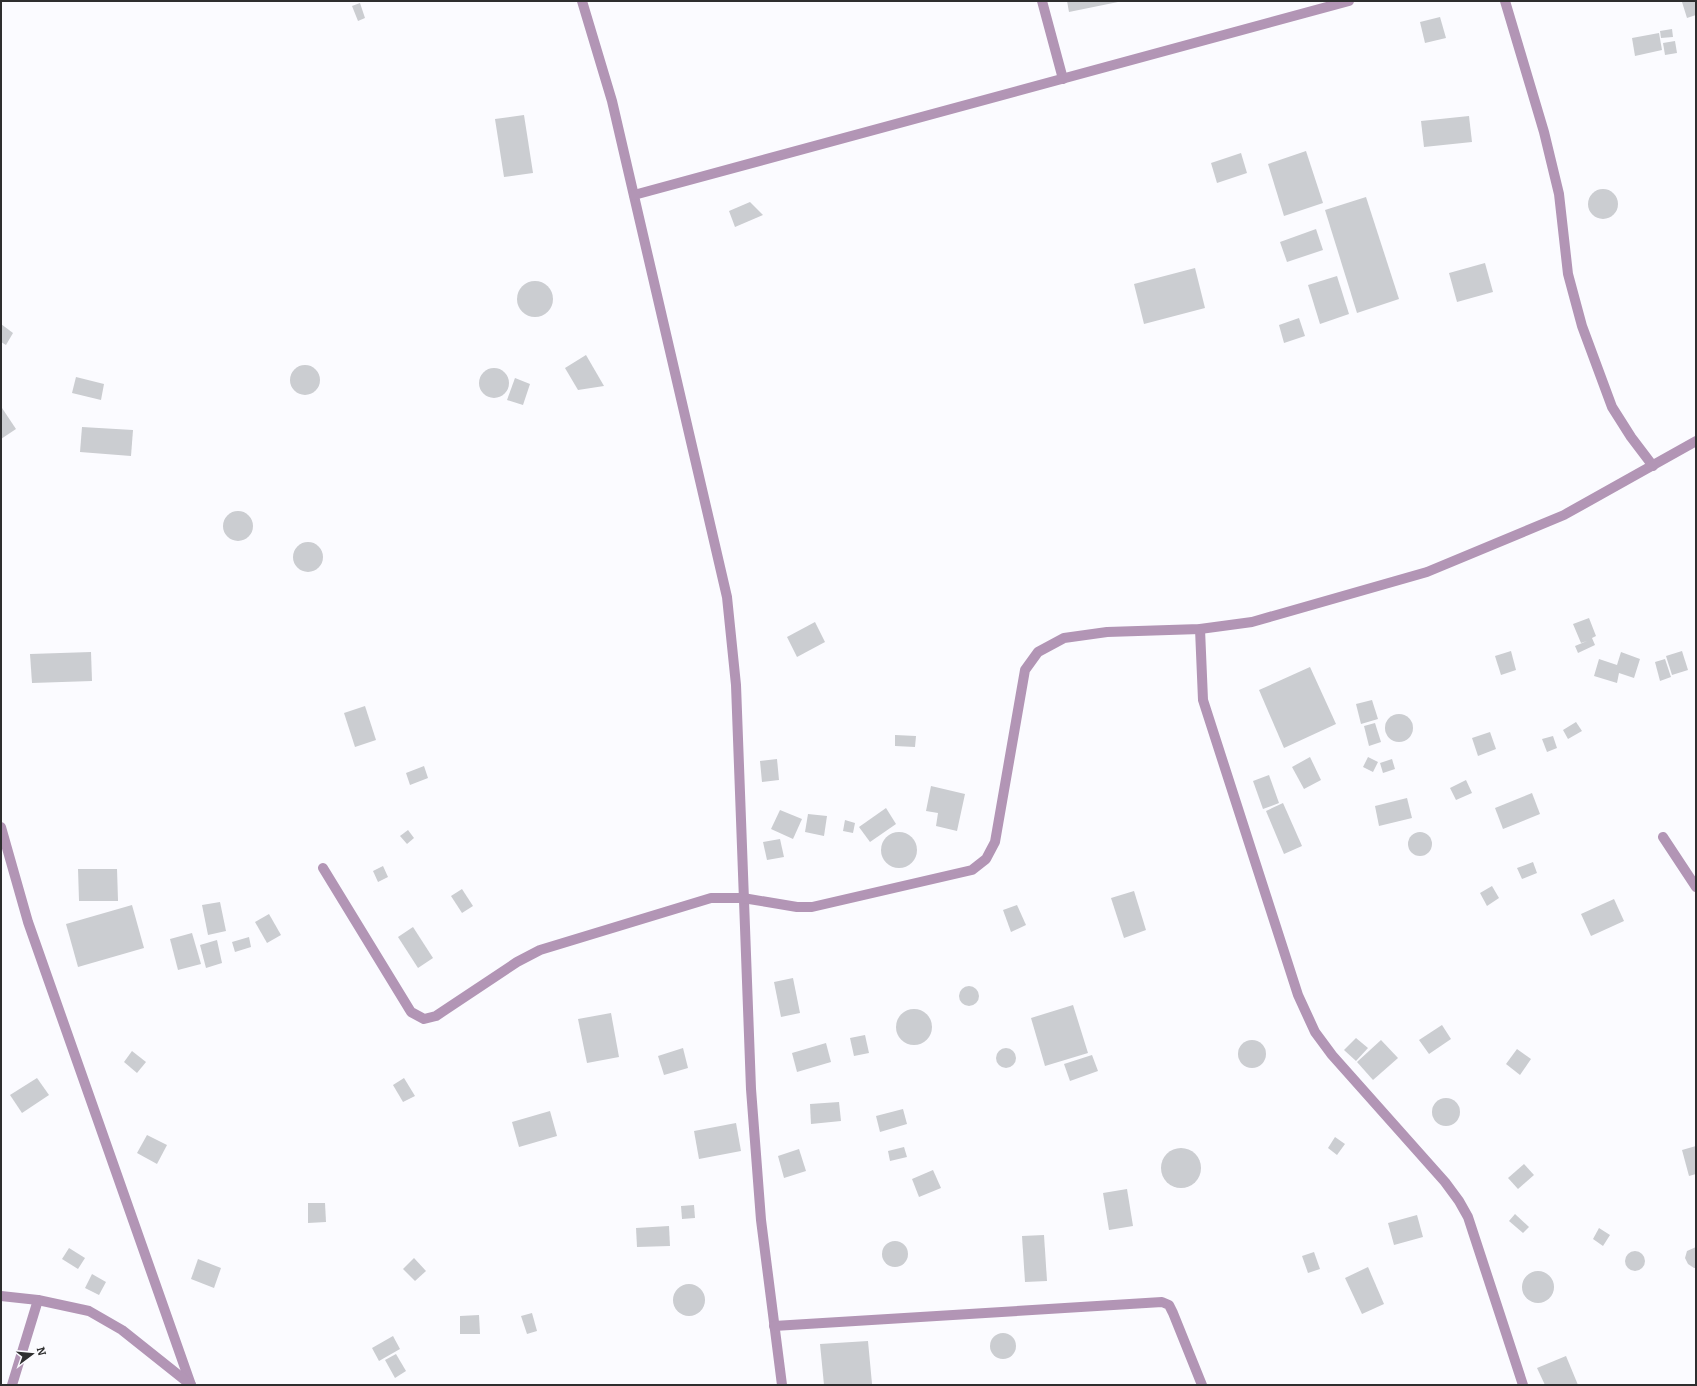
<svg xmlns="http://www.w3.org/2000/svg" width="1697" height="1386" font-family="Bitter,serif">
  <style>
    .building { fill: #cbcdd1 }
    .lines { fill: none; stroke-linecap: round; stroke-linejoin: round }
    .minor { stroke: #b295b5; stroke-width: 10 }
  </style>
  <rect width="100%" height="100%" fill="#fbfbff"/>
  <!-- building -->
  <g class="building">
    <path d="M1067 1H1118V2L1069 12Z"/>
    <path d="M1686 1H1696V15L1687 18 1682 2Z"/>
    <path d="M360 3 365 18 358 21 352 6Z"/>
    <path d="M1440 17 1446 38 1425 43 1420 22Z"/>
    <path d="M1672 29 1673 37 1661 38 1660 31Z"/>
    <path d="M1659 33 1662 50 1635 56 1632 38Z"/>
    <path d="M1675 41 1677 53 1665 55 1663 43Z"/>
    <path d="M524 115 533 173 504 177 495 119Z"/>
    <path d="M1469 116 1472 142 1424 147 1421 121Z"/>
    <path d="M1306 151 1323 203 1284 216 1268 164Z"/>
    <path d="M1241 153 1247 173 1217 183 1211 163Z"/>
    <circle cx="1603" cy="204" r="15"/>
    <path d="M1366 197 1399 299 1357 313 1325 210Z"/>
    <path d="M750 202 763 215 735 227 729 211Z"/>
    <path d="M1316 229 1323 250 1287 262 1280 242Z"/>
    <path d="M1485 263 1493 292 1457 302 1449 273Z"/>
    <path d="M1195 268 1205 308 1144 324 1134 284Z"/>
    <path d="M1337 276 1349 314 1320 324 1308 285Z"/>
    <circle cx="535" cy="299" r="18"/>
    <path d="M1299 318 1305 336 1284 343 1279 325Z"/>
    <path d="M1 324 13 333 6 345 1 342Z"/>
    <path d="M586 355 604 386 578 390 565 368Z"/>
    <circle cx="305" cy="380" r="15"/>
    <circle cx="494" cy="383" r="15"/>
    <path d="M76 377 104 384 101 400 72 393Z"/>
    <path d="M515 378 530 384 523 405 507 400Z"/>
    <path d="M2 408 16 429 1 439V409Z"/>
    <path d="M82 427 133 430 131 456 80 452Z"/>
    <circle cx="238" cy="526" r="15"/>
    <circle cx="308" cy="557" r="15"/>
    <path d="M1589 618 1596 636 1592 638 1595 645 1578 653 1575 646 1587 641 1581 643 1573 624Z"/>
    <path d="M815 622 825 642 797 657 787 637Z"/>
    <path d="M1511 651 1516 670 1501 675 1495 656Z"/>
    <path d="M1682 651 1688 670 1672 675 1666 656Z"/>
    <path d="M91 652 92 681 32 683 30 654Z"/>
    <path d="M1621 652 1640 659 1634 678 1619 673 1617 683 1594 676 1599 659 1617 665Z"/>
    <path d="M1665 659 1671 677 1660 681 1655 662Z"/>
    <path d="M1310 667 1336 724 1284 748 1259 690Z"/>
    <path d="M1372 700 1378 719 1361 724 1356 704Z"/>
    <path d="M365 706 376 740 355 747 344 713Z"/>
    <circle cx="1399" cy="728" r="14"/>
    <path d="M1576 722 1582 731 1568 739 1563 730Z"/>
    <path d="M1375 723 1381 742 1369 746 1364 726Z"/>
    <path d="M1490 732 1496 749 1478 756 1472 738Z"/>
    <path d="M895 735 916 736 915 747 895 746Z"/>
    <path d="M1553 736 1557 748 1547 752 1542 739Z"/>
    <path d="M1310 757 1321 780 1304 789 1292 767Z"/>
    <path d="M1368 757 1378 762 1373 772 1363 767Z"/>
    <path d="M777 759 779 780 762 782 760 761Z"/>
    <path d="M1392 759 1395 769 1383 773 1380 763Z"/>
    <path d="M424 766 428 778 410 785 406 773Z"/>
    <path d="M1269 775 1279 803 1263 809 1253 781Z"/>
    <path d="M1466 780 1472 793 1456 800 1450 788Z"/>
    <path d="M931 786 965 794 957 831 936 826 938 813 926 811Z"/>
    <path d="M1532 793 1540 814 1503 829 1495 808Z"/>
    <path d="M1407 798 1412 818 1379 826 1375 806Z"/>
    <path d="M1283 803 1302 846 1284 854 1266 811Z"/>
    <path d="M886 808 896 824 870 842 859 827Z"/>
    <path d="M780 810 802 819 793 839 771 829Z"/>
    <path d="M808 814 827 816 824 836 805 832Z"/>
    <path d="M845 820 855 823 853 833 843 831Z"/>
    <path d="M408 830 414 838 407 844 400 836Z"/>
    <circle cx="899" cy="850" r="18"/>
    <circle cx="1420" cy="844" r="12"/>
    <path d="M780 839 784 857 767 860 763 842Z"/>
    <path d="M1533 862 1537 873 1522 879 1517 868Z"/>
    <path d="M383 866 388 877 378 882 373 871Z"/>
    <path d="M78 869H117L118 901H79Z"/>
    <path d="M1492 886 1499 898 1487 906 1480 893Z"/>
    <path d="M462 889 473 906 462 913 451 896Z"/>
    <path d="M1134 891 1146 930 1124 938 1111 898Z"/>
    <path d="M1614 899 1624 921 1591 936 1581 914Z"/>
    <path d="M220 902 226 931 208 935 202 905Z"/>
    <path d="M132 905 144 948 78 967 66 924Z"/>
    <path d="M1017 905 1026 925 1011 932 1003 910Z"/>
    <path d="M269 914 281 935 267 943 255 922Z"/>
    <path d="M413 927 433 958 418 968 398 937Z"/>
    <path d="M192 933 201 964 178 970 170 939Z"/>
    <path d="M249 937 251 947 235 952 232 942Z"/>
    <path d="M217 940 222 963 206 968 200 945Z"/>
    <path d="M793 978 800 1013 781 1017 774 982Z"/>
    <circle cx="969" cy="996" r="10"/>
    <path d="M1073 1005 1088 1053 1045 1066 1031 1018Z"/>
    <circle cx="914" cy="1027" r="18"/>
    <path d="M611 1013 619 1057 587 1063 578 1019Z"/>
    <path d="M1442 1025 1451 1039 1429 1054 1419 1040Z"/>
    <path d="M865 1035 869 1053 854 1056 850 1038Z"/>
    <path d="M1356 1038 1368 1048 1356 1061 1344 1050Z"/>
    <circle cx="1252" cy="1054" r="14"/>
    <path d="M1381 1040 1398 1058 1373 1080 1357 1062Z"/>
    <path d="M826 1043 831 1062 797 1072 792 1053Z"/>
    <path d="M683 1048 688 1068 664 1075 658 1056Z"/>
    <circle cx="1006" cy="1058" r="10"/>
    <path d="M1517 1049 1531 1059 1520 1075 1506 1064Z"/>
    <path d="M132 1051 146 1062 137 1073 124 1062Z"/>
    <path d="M1092 1055 1098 1071 1070 1081 1064 1064Z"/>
    <path d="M37 1078 49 1095 22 1113 10 1095Z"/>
    <path d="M404 1078 415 1096 403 1102 393 1085Z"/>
    <circle cx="1446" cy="1112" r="14"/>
    <path d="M839 1102 841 1121 811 1124 810 1104Z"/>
    <path d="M903 1109 907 1124 880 1132 876 1116Z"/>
    <path d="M550 1111 557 1136 519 1147 512 1122Z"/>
    <path d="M736 1123 741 1151 699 1159 694 1131Z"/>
    <path d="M147 1135 167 1145 157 1164 137 1153Z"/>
    <path d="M1335 1137 1345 1144 1337 1155 1328 1148Z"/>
    <path d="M1696 1146V1174L1689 1176 1682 1150Z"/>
    <path d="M904 1147 907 1157 890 1161 888 1151Z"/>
    <circle cx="1181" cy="1168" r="20"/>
    <path d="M799 1149 806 1171 784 1178 778 1156Z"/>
    <path d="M1524 1164 1534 1175 1518 1189 1508 1178Z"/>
    <path d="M933 1170 941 1188 919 1197 912 1179Z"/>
    <path d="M1127 1189 1133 1226 1109 1230 1103 1193Z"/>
    <path d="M308 1203H325L326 1222 308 1223Z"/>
    <path d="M694 1205 695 1218 682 1219 681 1206Z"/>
    <path d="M1515 1214 1529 1227 1523 1233 1509 1221Z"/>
    <path d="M1417 1215 1423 1237 1394 1245 1388 1223Z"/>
    <path d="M669 1226 670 1246 637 1247 636 1228Z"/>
    <path d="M1599 1228 1610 1235 1603 1246 1593 1239Z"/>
    <path d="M1044 1235 1047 1281 1025 1282 1022 1236Z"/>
    <circle cx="895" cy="1254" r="13"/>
    <path d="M1696 1247V1268H1694L1688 1264 1685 1258 1687 1251Z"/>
    <path d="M69 1248 85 1258 78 1269 62 1259Z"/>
    <circle cx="1635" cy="1261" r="10"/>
    <path d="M1314 1252 1320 1269 1308 1273 1302 1256Z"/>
    <path d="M414 1258 426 1271 415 1281 403 1269Z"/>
    <path d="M198 1259 221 1268 214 1288 191 1279Z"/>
    <path d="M1368 1267 1384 1304 1362 1314 1345 1278Z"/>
    <circle cx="1538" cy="1287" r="16"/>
    <path d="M92 1274 106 1282 99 1295 85 1288Z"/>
    <circle cx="689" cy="1300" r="16"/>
    <path d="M532 1313 537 1331 527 1334 521 1316Z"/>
    <path d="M479 1315 480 1334H460V1316Z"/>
    <circle cx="1003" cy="1346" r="13"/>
    <path d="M393 1336 400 1349 379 1361 372 1348Z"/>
    <path d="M868 1341 872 1384 824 1385 820 1344Z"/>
    <path d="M396 1354 406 1371 395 1378 385 1360Z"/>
    <path d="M1566 1356 1578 1385H1545L1537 1368Z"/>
  </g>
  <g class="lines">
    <!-- minor -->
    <g class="minor">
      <path d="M582 1 612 101 727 597 736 685 751 1089 761 1220 782 1385"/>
      <path d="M1042 1 1063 79"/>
      <path d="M1505 1 1544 132 1559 194 1568 274 1582 326 1612 407 1631 437 1653 466"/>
      <path d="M634 195 1349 1"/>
      <path d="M1200 629 1203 700 1298 995 1315 1032 1332 1055 1445 1182 1459 1201 1468 1217 1523 1385"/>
      <path d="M1 827 28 922 191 1385"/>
      <path d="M1663 837 1696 887"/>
      <path d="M323 868 411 1012 424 1019 436 1016 517 962 540 950 711 898H743L797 907H812L972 870 986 859 995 842 1025 670 1038 652 1064 638 1107 632 1200 629 1252 622 1427 572 1564 515 1696 441"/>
      <path d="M1 1296 38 1300 89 1311 122 1330 191 1385"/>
      <path d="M774 1326 1162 1302 1169 1305 1173 1313 1202 1385"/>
      <path d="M12 1385 38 1300"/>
    </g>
  </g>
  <!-- border -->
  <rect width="1697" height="1386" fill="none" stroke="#2e2e2f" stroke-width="4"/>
  <!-- north arrow -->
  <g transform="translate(32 1354) rotate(74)" stroke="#fbfbff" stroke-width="3" paint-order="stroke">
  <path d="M0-3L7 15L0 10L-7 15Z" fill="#2e2e2f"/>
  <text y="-6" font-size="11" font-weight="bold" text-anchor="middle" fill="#2e2e2f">N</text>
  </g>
</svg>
